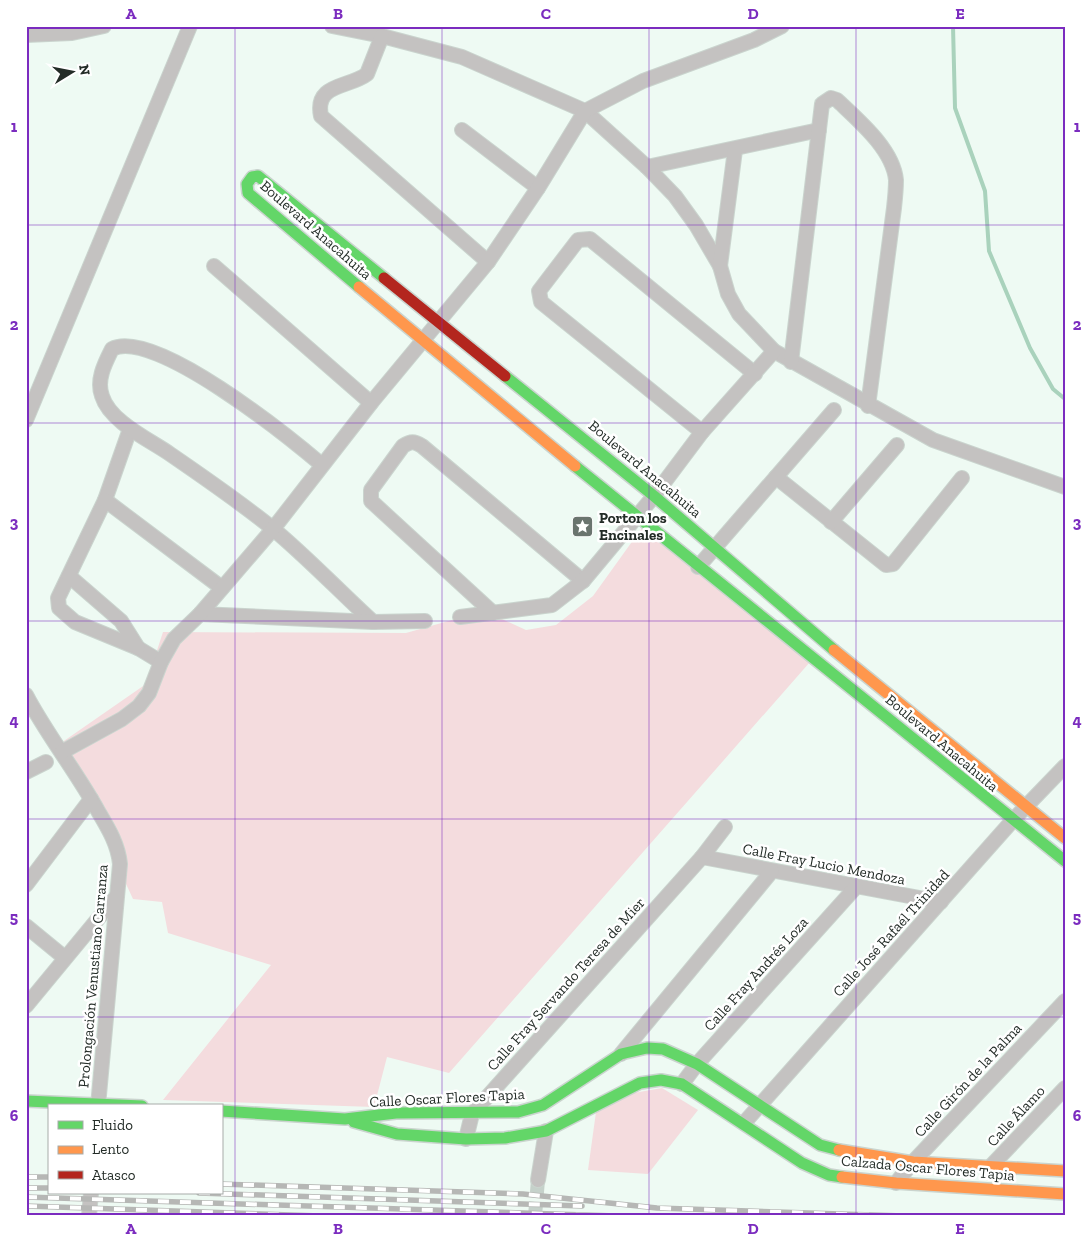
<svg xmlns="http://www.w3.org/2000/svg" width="1091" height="1242" font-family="'Zilla Slab',serif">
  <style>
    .green { fill: #f4dcde }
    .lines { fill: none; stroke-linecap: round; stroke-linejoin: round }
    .stream { stroke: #a9d2bc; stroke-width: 4 }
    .street-tunnel { stroke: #c5d1ca; stroke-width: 14; stroke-dasharray: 14 7; stroke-linecap: butt }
    .street-casing { stroke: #cad4ce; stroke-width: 16 }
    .fast-casing { stroke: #cad4ce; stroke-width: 14 }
    .slow-casing { stroke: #cad4ce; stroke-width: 14 }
    .jam-casing { stroke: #cad4ce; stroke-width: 14 }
    .street { stroke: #c4c2c1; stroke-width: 14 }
    .fast { stroke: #63d668; stroke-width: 11 }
    .slow { stroke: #ff974d; stroke-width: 11 }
    .jam { stroke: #b3261e; stroke-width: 11 }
    .rail-casing { stroke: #b6b7b5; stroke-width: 5.5 }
    .rail { stroke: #fff; stroke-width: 4; stroke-dasharray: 11; stroke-linecap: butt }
    .grid { fill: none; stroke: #7b2cbf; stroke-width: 1; stroke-opacity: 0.55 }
    .labels { text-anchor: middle; stroke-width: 5; stroke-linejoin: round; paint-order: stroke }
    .street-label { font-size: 15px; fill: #232c27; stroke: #fff }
    .poi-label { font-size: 15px; font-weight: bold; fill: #232c27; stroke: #fff; text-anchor: start }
    .neatline { fill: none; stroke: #7b2cbf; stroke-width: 2 }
    .grid-label { font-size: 16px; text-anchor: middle; font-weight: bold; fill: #7b2cbf }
  </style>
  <rect width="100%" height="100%" fill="#eefaf3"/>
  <!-- green -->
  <g class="green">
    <path d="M649 518 810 662 449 1073 387 1057 374 1107 163 1100 271 965 168 933 162 902 133 899 61 743 146 684 163 632 406 633 484 611 526 630 556 625 593 596Z"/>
    <path d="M662 1088 698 1110 648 1174 588 1170 596 1112 628 1094Z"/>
  </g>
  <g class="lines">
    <!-- stream -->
    <path class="stream" d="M953 26 955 108 985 191 989 251 1030 348 1053 389 1065 399"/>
    <!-- street-tunnel -->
    <path class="street-tunnel" d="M535 1216 538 1180"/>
    <defs>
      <g id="street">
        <path d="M332 26 382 36 462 57 585 111 647 167 675 196 696 225 720 266 728 294 739 314 774 351 933 440 1065 487"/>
        <path d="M26 35 72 33 104 26"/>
        <path d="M382 36 367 74C349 88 314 83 321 116L488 262"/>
        <path d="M462 130 538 188"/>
        <path d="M647 167 819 130"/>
        <path d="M214 266 371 403"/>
        <path d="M720 266 735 150"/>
        <path d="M791 362 822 104 831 98 837 100C858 120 893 149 896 180 896 189 895 199 894 208L868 406"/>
        <path d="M26 420 190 26"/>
        <path d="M130 429 105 500 58 598 59 608 75 622 138 648 161 662"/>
        <path d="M702 432 541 302 539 291 578 240 590 239 755 374"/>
        <path d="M322 465C289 437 153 327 112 349 105 363 96 380 102 396 110 422 150 440 170 454 205 478 240 502 272 528 307 557 339 591 373 622"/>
        <path d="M776 477 886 565 893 564 962 478"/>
        <path d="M105 500 222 588"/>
        <path d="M831 522 897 445"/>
        <path d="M698 567 834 410"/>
        <path d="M69 576 121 621 138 648"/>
        <path d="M493 613 371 501V490L403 446C411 441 414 441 422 446L583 581"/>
        <path d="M200 614 373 622 425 621"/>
        <path d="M460 617 552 605 583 581 654 496 702 432 774 351"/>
        <path d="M26 695C47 735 76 771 98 811 108 828 118 844 120 864L98 1106"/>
        <path d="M62 752 122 719 139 706 149 693 161 662 174 639 200 614 273 529 371 403 488 262 538 188 585 111 643 81 754 40 782 26"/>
        <path d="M26 772 46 762"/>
        <path d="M702 857 941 902"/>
        <path d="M26 885 91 799"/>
        <path d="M26 926 65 958"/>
        <path d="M26 1006 116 897"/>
        <path d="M621 1054 772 871"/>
        <path d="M682 1084 697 1064 856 887"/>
        <path d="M744 1123 1013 820 1065 766"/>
        <path d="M466 1139 472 1114 702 857 725 827"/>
        <path d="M991 1166 1065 1088"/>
        <path d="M538 1180 546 1131"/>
        <path d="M896 1183 913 1162 1065 1001"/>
        <path d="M89 1216 91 1193"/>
      </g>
      <g id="fast">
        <path d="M359 287 248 193 247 184 252 177 258 176 384 278"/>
        <path d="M505 376 654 496 834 650"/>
        <path d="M575 466 1065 861"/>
        <path d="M26 1101 142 1106"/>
        <path d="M221 1111 345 1119 396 1113 518 1112 543 1105 621 1054 647 1048 663 1049 697 1064 820 1145 839 1150"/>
        <path d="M354 1122 397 1134 466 1139 505 1138 546 1131 640 1083 661 1080 682 1084 802 1163 829 1175 842 1177"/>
      </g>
      <g id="slow">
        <path d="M359 287 575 466"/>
        <path d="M834 650 1065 838"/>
        <path d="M839 1150 913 1162 1065 1171"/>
        <path d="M842 1177 896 1183 1065 1194"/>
      </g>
      <path id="jam" d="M384 278 505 376"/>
    </defs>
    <!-- street casing -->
    <use href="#street" class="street-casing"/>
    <!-- fast casing -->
    <use href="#fast" class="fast-casing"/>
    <!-- slow casing -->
    <use href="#slow" class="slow-casing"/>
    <!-- jam casing -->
    <use href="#jam" class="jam-casing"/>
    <!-- street -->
    <use href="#street" class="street"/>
    <!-- fast -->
    <use href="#fast" class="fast"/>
    <!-- slow -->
    <use href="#slow" class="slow"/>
    <!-- jam -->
    <use href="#jam" class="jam"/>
    <defs>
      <g id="rail">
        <path d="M26 1177H49"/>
        <path d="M221 1184 523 1194 657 1208 904 1216"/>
        <path d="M26 1188H49"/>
        <path d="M199 1193 582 1206"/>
        <path d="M26 1197 616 1216"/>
        <path d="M26 1206 320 1216"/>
      </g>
    </defs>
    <!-- rail casing -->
    <use href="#rail" class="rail-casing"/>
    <!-- rail -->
    <use href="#rail" class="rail"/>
  </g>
  <!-- grid -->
  <path class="grid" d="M235 26V1216M442 26V1216M649 26V1216M856 26V1216M26 225H1065M26 423H1065M26 621H1065M26 819H1065M26 1017H1065"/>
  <!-- icons -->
  <defs>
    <symbol id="sight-square" viewBox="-11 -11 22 22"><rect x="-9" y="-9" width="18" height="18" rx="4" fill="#6a746e" stroke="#fff"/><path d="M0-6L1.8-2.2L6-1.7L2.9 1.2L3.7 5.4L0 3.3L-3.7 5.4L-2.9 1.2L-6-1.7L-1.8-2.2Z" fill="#fff"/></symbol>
  </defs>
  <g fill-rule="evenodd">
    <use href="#sight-square" x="570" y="514" width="25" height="25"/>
  </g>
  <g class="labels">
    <!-- street labels -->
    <g class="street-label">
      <text transform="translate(316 230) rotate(41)" y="5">Boulevard Anacahuita</text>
      <text transform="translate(645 469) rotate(40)" y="5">Boulevard Anacahuita</text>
      <text transform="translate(942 743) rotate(40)" y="5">Boulevard Anacahuita</text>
      <text transform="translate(824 864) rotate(11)" y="5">Calle Fray Lucio Mendoza</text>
      <text transform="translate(891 933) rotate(-48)" y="5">Calle José Rafaél Trinidad</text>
      <text transform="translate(756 974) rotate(-48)" y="5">Calle Fray Andrés Loza</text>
      <text transform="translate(93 976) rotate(-85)" y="5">Prolongación Venustiano Carranza</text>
      <text transform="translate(566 984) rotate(-48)" y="5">Calle Fray Servando Teresa de Mier</text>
      <text transform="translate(968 1080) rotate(-47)" y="5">Calle Girón de la Palma</text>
      <text transform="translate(447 1098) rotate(-3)" y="5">Calle Oscar Flores Tapia</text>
      <text transform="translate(1016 1116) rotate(-47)" y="5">Calle Álamo</text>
      <text transform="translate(928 1168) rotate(5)" y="5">Calzada Oscar Flores Tapia</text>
    </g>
    <!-- poi labels -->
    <g class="poi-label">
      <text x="599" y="523">Porton los<tspan x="599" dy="17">Encinales</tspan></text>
    </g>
  </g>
  <!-- border -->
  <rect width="1091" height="1242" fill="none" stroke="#ffffff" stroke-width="55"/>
  <!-- legend -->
  <rect x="48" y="1104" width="175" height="90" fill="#ffffff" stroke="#a7aba9"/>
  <rect x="58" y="1121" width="25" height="8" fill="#63d668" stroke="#a7aba9"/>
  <text x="92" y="1130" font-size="15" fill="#232c27">Fluido</text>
  <rect x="58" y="1146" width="25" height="8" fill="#ff974d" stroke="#a7aba9"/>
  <text x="92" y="1154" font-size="15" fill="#232c27">Lento</text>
  <rect x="58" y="1171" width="25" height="8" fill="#b3261e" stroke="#a7aba9"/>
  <text x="92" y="1180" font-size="15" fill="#232c27">Atasco</text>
  <!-- north arrow -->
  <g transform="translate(72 72) rotate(80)" stroke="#ffffff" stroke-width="4" paint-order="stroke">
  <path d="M0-4L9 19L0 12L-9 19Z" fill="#232c27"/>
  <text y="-8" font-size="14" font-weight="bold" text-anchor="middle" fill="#232c27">N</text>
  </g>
  <rect x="28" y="28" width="1036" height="1186" class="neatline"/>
  <g class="grid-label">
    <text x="131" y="19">A</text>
    <text x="338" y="19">B</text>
    <text x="546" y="19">C</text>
    <text x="753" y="19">D</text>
    <text x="960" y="19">E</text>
    <text x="14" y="132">1</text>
    <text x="1077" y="132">1</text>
    <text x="14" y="330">2</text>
    <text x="1077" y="330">2</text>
    <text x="14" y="528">3</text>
    <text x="1077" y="528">3</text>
    <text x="14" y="726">4</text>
    <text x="1077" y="726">4</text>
    <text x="14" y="923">5</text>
    <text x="1077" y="923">5</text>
    <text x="14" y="1121">6</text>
    <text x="1077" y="1121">6</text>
    <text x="131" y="1234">A</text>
    <text x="338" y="1234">B</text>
    <text x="546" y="1234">C</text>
    <text x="753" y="1234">D</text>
    <text x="960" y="1234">E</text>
  </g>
</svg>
